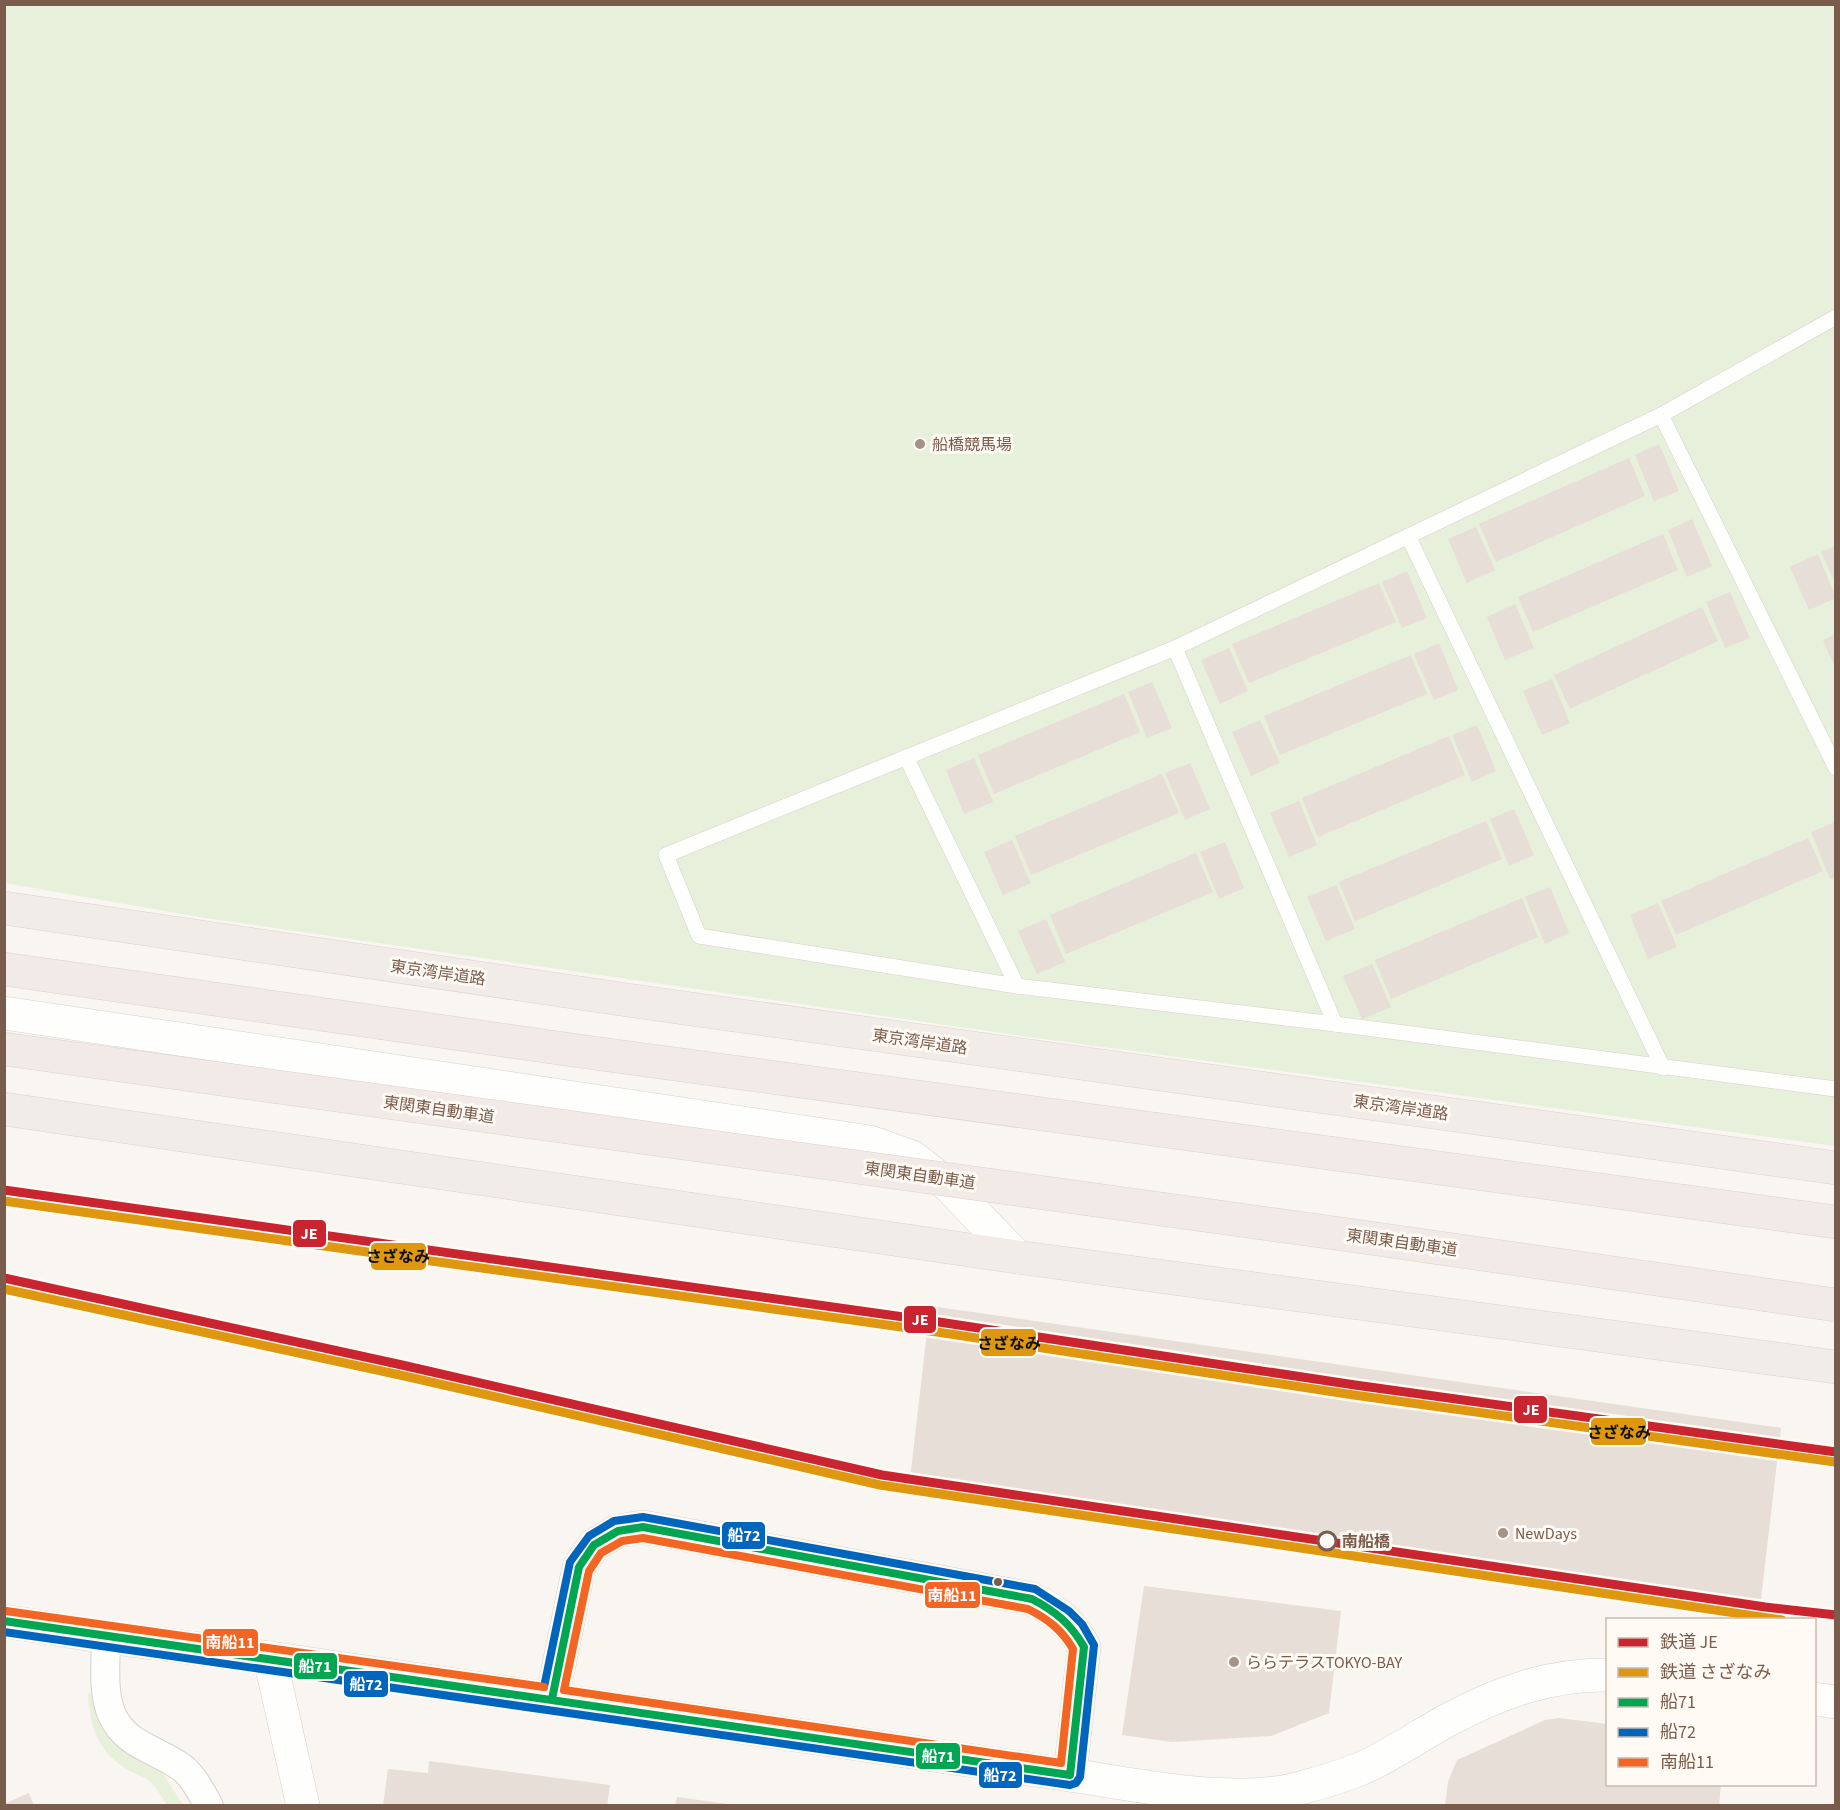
<svg xmlns="http://www.w3.org/2000/svg" width="1840" height="1810" font-family="'Source Sans 3','Noto Sans JP',sans-serif">
  <style>
    .green { fill: #e7f0db }
    .building { fill: #e6ded7 }
    .lines { fill: none; stroke-linecap: round; stroke-linejoin: round }
    .service-casing { stroke: #d7d1cb; stroke-width: 16 }
    .minor-casing { stroke: #d7d1cb; stroke-width: 30 }
    .tertiary-casing { stroke: #d7d1cb; stroke-width: 34 }
    .trunk-casing { stroke: #dad1cc; stroke-width: 34 }
    .motorway-casing { stroke: #dad1cc; stroke-width: 34 }
    .service { stroke: #fefefd; stroke-width: 15 }
    .minor { stroke: #fefefd; stroke-width: 28 }
    .tertiary { stroke: #fefefd; stroke-width: 33 }
    .trunk { stroke: #f2ece8; stroke-width: 33 }
    .motorway { stroke: #f2eae7; stroke-width: 33 }
    .motorway-bridge-casing { stroke: #dad1cc; stroke-width: 34; stroke-linecap: butt }
    .motorway-bridge { stroke: #f2eae7; stroke-width: 33 }
    .bus-1-casing { stroke: #fffaf3; stroke-width: 12 }
    .bus-2-casing { stroke: #fffaf3; stroke-width: 12 }
    .bus-3-casing { stroke: #fffaf3; stroke-width: 12 }
    .bus-1 { stroke: #00a651; stroke-width: 8 }
    .bus-2 { stroke: #0065bd; stroke-width: 8 }
    .bus-3 { stroke: #f26522; stroke-width: 8 }
    .rail-1-casing { stroke: #fffaf3; stroke-width: 14 }
    .rail-2-casing { stroke: #fffaf3; stroke-width: 14 }
    .rail-1 { stroke: #c9242f; stroke-width: 9 }
    .rail-2 { stroke: #de970f; stroke-width: 9 }
    .poi-dot { fill: #a69286; stroke: #fffaf3; stroke-width: 2 }
    .stop-dot { fill: #fffaf3; stroke: #7a5c4d; stroke-width: 3 }
    .bus-dot { fill: #7a5c4d; stroke: #fffaf3; stroke-width: 2 }
    .labels { text-anchor: middle; stroke-width: 6; stroke-linejoin: round; paint-order: stroke }
    .poi-label { font-size: 16px; fill: #7a5c4d; stroke: #fffaf3; text-anchor: start }
    .street-label { font-size: 16px; fill: #7a5c4d; stroke: #fffaf3 }
    .stop-label { font-size: 16px; font-weight: bold; fill: #7a5c4d; stroke: #fffaf3; text-anchor: start }
    .line-badge { stroke: #fffaf3; stroke-width: 2 }
    .badge-label { font-size: 16px; text-anchor: middle; font-weight: bold; fill: #fff }
    .pale-badge-label { font-size: 16px; text-anchor: middle; font-weight: bold; fill: #111 }
  </style>
  <rect width="100%" height="100%" fill="#f9f5f0"/>
  <!-- green -->
  <g class="green">
    <path d="M5 5H1835V1146L1029 1037 205 918 5 883Z"/>
    <path d="M88 1693 99 1695 122 1749 141 1763 162 1772 183 1805H167C162 1798 157 1788 151 1782 146 1777 137 1775 130 1771 98 1753 90 1728 88 1693Z"/>
  </g>
  <!-- building -->
  <g class="building">
    <path d="M1659 444 1679 491 1654 501 1635 455Z"/>
    <path d="M1629 458 1645 496 1496 562 1479 524Z"/>
    <path d="M1692 519 1712 566 1687 577 1668 530Z"/>
    <path d="M1476 527 1495 570 1467 583 1448 539Z"/>
    <path d="M1663 534 1678 570 1533 632 1518 597Z"/>
    <path d="M1836 546V585L1821 552Z"/>
    <path d="M1818 554 1836 598 1809 610 1790 567Z"/>
    <path d="M1407 571 1427 618 1402 628 1382 582Z"/>
    <path d="M1379 583 1396 622 1249 683 1232 644Z"/>
    <path d="M1730 592 1750 638 1725 648 1706 602Z"/>
    <path d="M1515 604 1534 648 1505 660 1487 617Z"/>
    <path d="M1702 607 1718 641 1570 709 1554 675Z"/>
    <path d="M1836 634V670L1823 640Z"/>
    <path d="M1439 643 1458 690 1434 700 1414 654Z"/>
    <path d="M1229 648 1248 691 1220 704 1201 660Z"/>
    <path d="M1411 655 1427 694 1280 755 1264 716Z"/>
    <path d="M1552 679 1570 723 1542 735 1523 691Z"/>
    <path d="M1152 682 1172 728 1147 738 1128 692Z"/>
    <path d="M1124 694 1140 732 994 794 978 755Z"/>
    <path d="M1260 720 1280 763 1251 776 1232 732Z"/>
    <path d="M1477 725 1496 771 1472 782 1452 735Z"/>
    <path d="M1449 736 1465 775 1318 837 1302 798Z"/>
    <path d="M974 758 993 802 964 814 946 770Z"/>
    <path d="M1190 763 1210 809 1185 820 1165 773Z"/>
    <path d="M1162 774 1179 813 1031 875 1015 836Z"/>
    <path d="M1299 801 1317 845 1289 857 1270 813Z"/>
    <path d="M1514 809 1534 855 1509 866 1490 819Z"/>
    <path d="M1486 821 1502 859 1355 921 1339 882Z"/>
    <path d="M1836 822V877L1830 879 1811 832Z"/>
    <path d="M1808 838 1823 871 1676 935 1661 901Z"/>
    <path d="M1012 840 1031 883 1003 895 984 852Z"/>
    <path d="M1225 842 1244 888 1219 899 1200 852Z"/>
    <path d="M1196 853 1213 892 1066 954 1050 915Z"/>
    <path d="M1336 885 1355 929 1326 941 1307 897Z"/>
    <path d="M1550 887 1569 933 1545 944 1525 897Z"/>
    <path d="M1522 898 1538 937 1391 999 1375 960Z"/>
    <path d="M1658 903 1677 947 1648 959 1630 915Z"/>
    <path d="M1046 919 1065 962 1037 974 1018 931Z"/>
    <path d="M1372 964 1391 1007 1362 1019 1343 976Z"/>
    <path d="M930 1306 1781 1428 1759 1616 909 1488Z"/>
    <path d="M1144 1586 1341 1611 1329 1713 1271 1736 1172 1742 1122 1735Z"/>
    <path d="M1558 1718 1608 1724V1784H1721L1719 1806H1445L1448 1782 1457 1760 1545 1720Z"/>
    <path d="M429 1761 610 1785 607 1806H383L388 1769 428 1773Z"/>
    <path d="M29 1793 34 1806H4V1804Z"/>
    <path d="M677 1797 728 1804V1806H675Z"/>
  </g>
  <g class="lines">
    <defs>
      <g id="service">
        <path d="M1836 317 1661 415 1175 648 666 855 699 936 1017 986 1335 1024 1836 1089"/>
        <path d="M1661 415 1836 768"/>
        <path d="M1408 536 1663 1068"/>
        <path d="M1175 648 1335 1024"/>
        <path d="M906 757 1017 986"/>
      </g>
      <path id="minor" d="M106 1637C106 1661 102 1692 112 1715 125 1744 154 1749 178 1765 192 1773 201 1792 209 1806"/>
      <g id="tertiary">
        <path d="M4 1013 870 1142 912 1157 948 1185 1017 1257"/>
        <path d="M4 1621 106 1637 270 1658 1070 1775C1139 1785 1237 1807 1304 1787 1323 1782 1342 1776 1360 1769 1391 1756 1418 1736 1448 1720 1498 1693 1550 1674 1608 1675"/>
        <path d="M270 1658 303 1806"/>
        <path d="M552 1699 579 1567 594 1545 618 1531 643 1527 1032 1599C1057 1612 1070 1621 1084 1647L1070 1775"/>
        <path d="M1814 1699 1836 1702"/>
      </g>
      <g id="trunk">
        <path d="M4 908 634 1001 1836 1168"/>
        <path d="M4 1109 1017 1257 1836 1367"/>
      </g>
      <path id="motorway" d="M4 969 579 1051 1836 1222"/>
    </defs>
    <!-- service casing -->
    <use href="#service" class="service-casing"/>
    <!-- minor casing -->
    <use href="#minor" class="minor-casing"/>
    <!-- tertiary casing -->
    <use href="#tertiary" class="tertiary-casing"/>
    <!-- trunk casing -->
    <use href="#trunk" class="trunk-casing"/>
    <!-- motorway casing -->
    <use href="#motorway" class="motorway-casing"/>
    <!-- service -->
    <use href="#service" class="service"/>
    <!-- minor -->
    <use href="#minor" class="minor"/>
    <!-- tertiary -->
    <use href="#tertiary" class="tertiary"/>
    <!-- trunk -->
    <use href="#trunk" class="trunk"/>
    <!-- motorway -->
    <use href="#motorway" class="motorway"/>
    <defs>
      <path id="motorway-bridge" d="M4 1049 1363 1237 1836 1305"/>
    </defs>
    <!-- motorway-bridge casing -->
    <use href="#motorway-bridge" class="motorway-bridge-casing"/>
    <!-- motorway-bridge -->
    <use href="#motorway-bridge" class="motorway-bridge"/>
    <defs>
      <path id="bus-1" d="M4 1621 1070 1775 1084 1647C1071 1624 1055 1611 1032 1599L643 1527 618 1531 594 1545 579 1567 552 1699"/>
      <path id="bus-2" d="M4 1632 1070 1785 1076 1783 1080 1777 1094 1645 1082 1624 1069 1611 1035 1589 643 1517 614 1521 589 1536 570 1562 544 1687"/>
      <g id="bus-3">
        <path d="M643 1538 1028 1609C1048 1619 1062 1630 1073 1649L1061 1763 564 1690 589 1571 601 1553 622 1541Z"/>
        <path d="M6 1611 544 1687"/>
      </g>
    </defs>
    <!-- bus-1 casing -->
    <use href="#bus-1" class="bus-1-casing"/>
    <!-- bus-2 casing -->
    <use href="#bus-2" class="bus-2-casing"/>
    <!-- bus-3 casing -->
    <use href="#bus-3" class="bus-3-casing"/>
    <!-- bus-1 -->
    <use href="#bus-1" class="bus-1"/>
    <!-- bus-2 -->
    <use href="#bus-2" class="bus-2"/>
    <!-- bus-3 -->
    <use href="#bus-3" class="bus-3"/>
    <defs>
      <g id="rail-1">
        <path d="M4 1190 939 1322 1355 1385 1836 1452"/>
        <path d="M4 1278 402 1365 882 1475 1765 1607 1836 1615"/>
      </g>
      <g id="rail-2">
        <path d="M4 1201 937 1332 1354 1395 1835 1462"/>
        <path d="M4 1289 400 1375 880 1485 1782 1620"/>
      </g>
    </defs>
    <!-- rail-1 casing -->
    <use href="#rail-1" class="rail-1-casing"/>
    <!-- rail-2 casing -->
    <use href="#rail-2" class="rail-2-casing"/>
    <!-- rail-1 -->
    <use href="#rail-1" class="rail-1"/>
    <!-- rail-2 -->
    <use href="#rail-2" class="rail-2"/>
  </g>
  <!-- markers -->
  <g class="poi-dot">
    <circle cx="920" cy="444" r="6"/>
    <circle cx="1503" cy="1533" r="6"/>
    <circle cx="1234" cy="1662" r="6"/>
  </g>
  <circle class="stop-dot" cx="1327" cy="1541" r="9"/>
  <circle class="bus-dot" cx="998" cy="1582" r="5"/>
  <g class="labels">
    <!-- poi labels -->
    <g class="poi-label">
      <text x="932" y="450">船橋競馬場</text>
      <text x="1515" y="1539">NewDays</text>
      <text x="1246" y="1668">ららテラスTOKYO-BAY</text>
    </g>
    <!-- street labels -->
    <g class="street-label">
      <text transform="translate(438 972) rotate(8)" y="6">東京湾岸道路</text>
      <text transform="translate(920 1041) rotate(8)" y="6">東京湾岸道路</text>
      <text transform="translate(1401 1107) rotate(8)" y="6">東京湾岸道路</text>
      <text transform="translate(439 1109) rotate(8)" y="6">東関東自動車道</text>
      <text transform="translate(920 1175) rotate(8)" y="6">東関東自動車道</text>
      <text transform="translate(1402 1242) rotate(8)" y="6">東関東自動車道</text>
    </g>
    <!-- stop labels -->
    <g class="stop-label">
      <text x="1342" y="1547">南船橋</text>
    </g>
  </g>
  <g class="line-badge">
    <rect x="292" y="1219" width="35" height="29" rx="6" fill="#c9242f"/>
    <rect x="370" y="1242" width="57" height="29" rx="6" fill="#de970f"/>
    <rect x="903" y="1305" width="34" height="29" rx="6" fill="#c9242f"/>
    <rect x="980" y="1328" width="57" height="29" rx="6" fill="#de970f"/>
    <rect x="1513" y="1395" width="35" height="29" rx="6" fill="#c9242f"/>
    <rect x="1590" y="1417" width="57" height="29" rx="6" fill="#de970f"/>
    <rect x="721" y="1521" width="45" height="29" rx="6" fill="#0065bd"/>
    <rect x="924" y="1581" width="57" height="28" rx="6" fill="#f26522"/>
    <rect x="202" y="1628" width="57" height="29" rx="6" fill="#f26522"/>
    <rect x="293" y="1652" width="45" height="28" rx="6" fill="#00a651"/>
    <rect x="343" y="1670" width="46" height="28" rx="6" fill="#0065bd"/>
    <rect x="915" y="1742" width="46" height="28" rx="6" fill="#00a651"/>
    <rect x="978" y="1761" width="45" height="28" rx="6" fill="#0065bd"/>
  </g>
  <g class="badge-label">
    <text x="309" y="1239">JE</text>
    <text x="920" y="1325">JE</text>
    <text x="1531" y="1415">JE</text>
    <text x="744" y="1541">船72</text>
    <text x="952" y="1601">南船11</text>
    <text x="230" y="1648">南船11</text>
    <text x="315" y="1672">船71</text>
    <text x="366" y="1690">船72</text>
    <text x="938" y="1762">船71</text>
    <text x="1000" y="1781">船72</text>
  </g>
  <g class="pale-badge-label">
    <text x="398" y="1262">さざなみ</text>
    <text x="1009" y="1349">さざなみ</text>
    <text x="1619" y="1438">さざなみ</text>
  </g>
  <!-- border -->
  <rect width="1840" height="1810" fill="none" stroke="#7a5c4d" stroke-width="12"/>
  <!-- legend -->
  <rect x="1606" y="1618" width="210" height="168" fill="#fffaf3" stroke="#cabbb1" stroke-width="1.5"/>
  <rect x="1618" y="1638" width="30" height="9" fill="#c9242f" stroke="#cabbb1" stroke-width="1.5"/>
  <text x="1660" y="1648" font-size="18" fill="#7a5c4d">鉄道 JE</text>
  <rect x="1618" y="1668" width="30" height="9" fill="#de970f" stroke="#cabbb1" stroke-width="1.5"/>
  <text x="1660" y="1678" font-size="18" fill="#7a5c4d">鉄道 さざなみ</text>
  <rect x="1618" y="1698" width="30" height="9" fill="#00a651" stroke="#cabbb1" stroke-width="1.5"/>
  <text x="1660" y="1708" font-size="18" fill="#7a5c4d">船71</text>
  <rect x="1618" y="1728" width="30" height="9" fill="#0065bd" stroke="#cabbb1" stroke-width="1.5"/>
  <text x="1660" y="1738" font-size="18" fill="#7a5c4d">船72</text>
  <rect x="1618" y="1758" width="30" height="9" fill="#f26522" stroke="#cabbb1" stroke-width="1.5"/>
  <text x="1660" y="1768" font-size="18" fill="#7a5c4d">南船11</text>
</svg>
